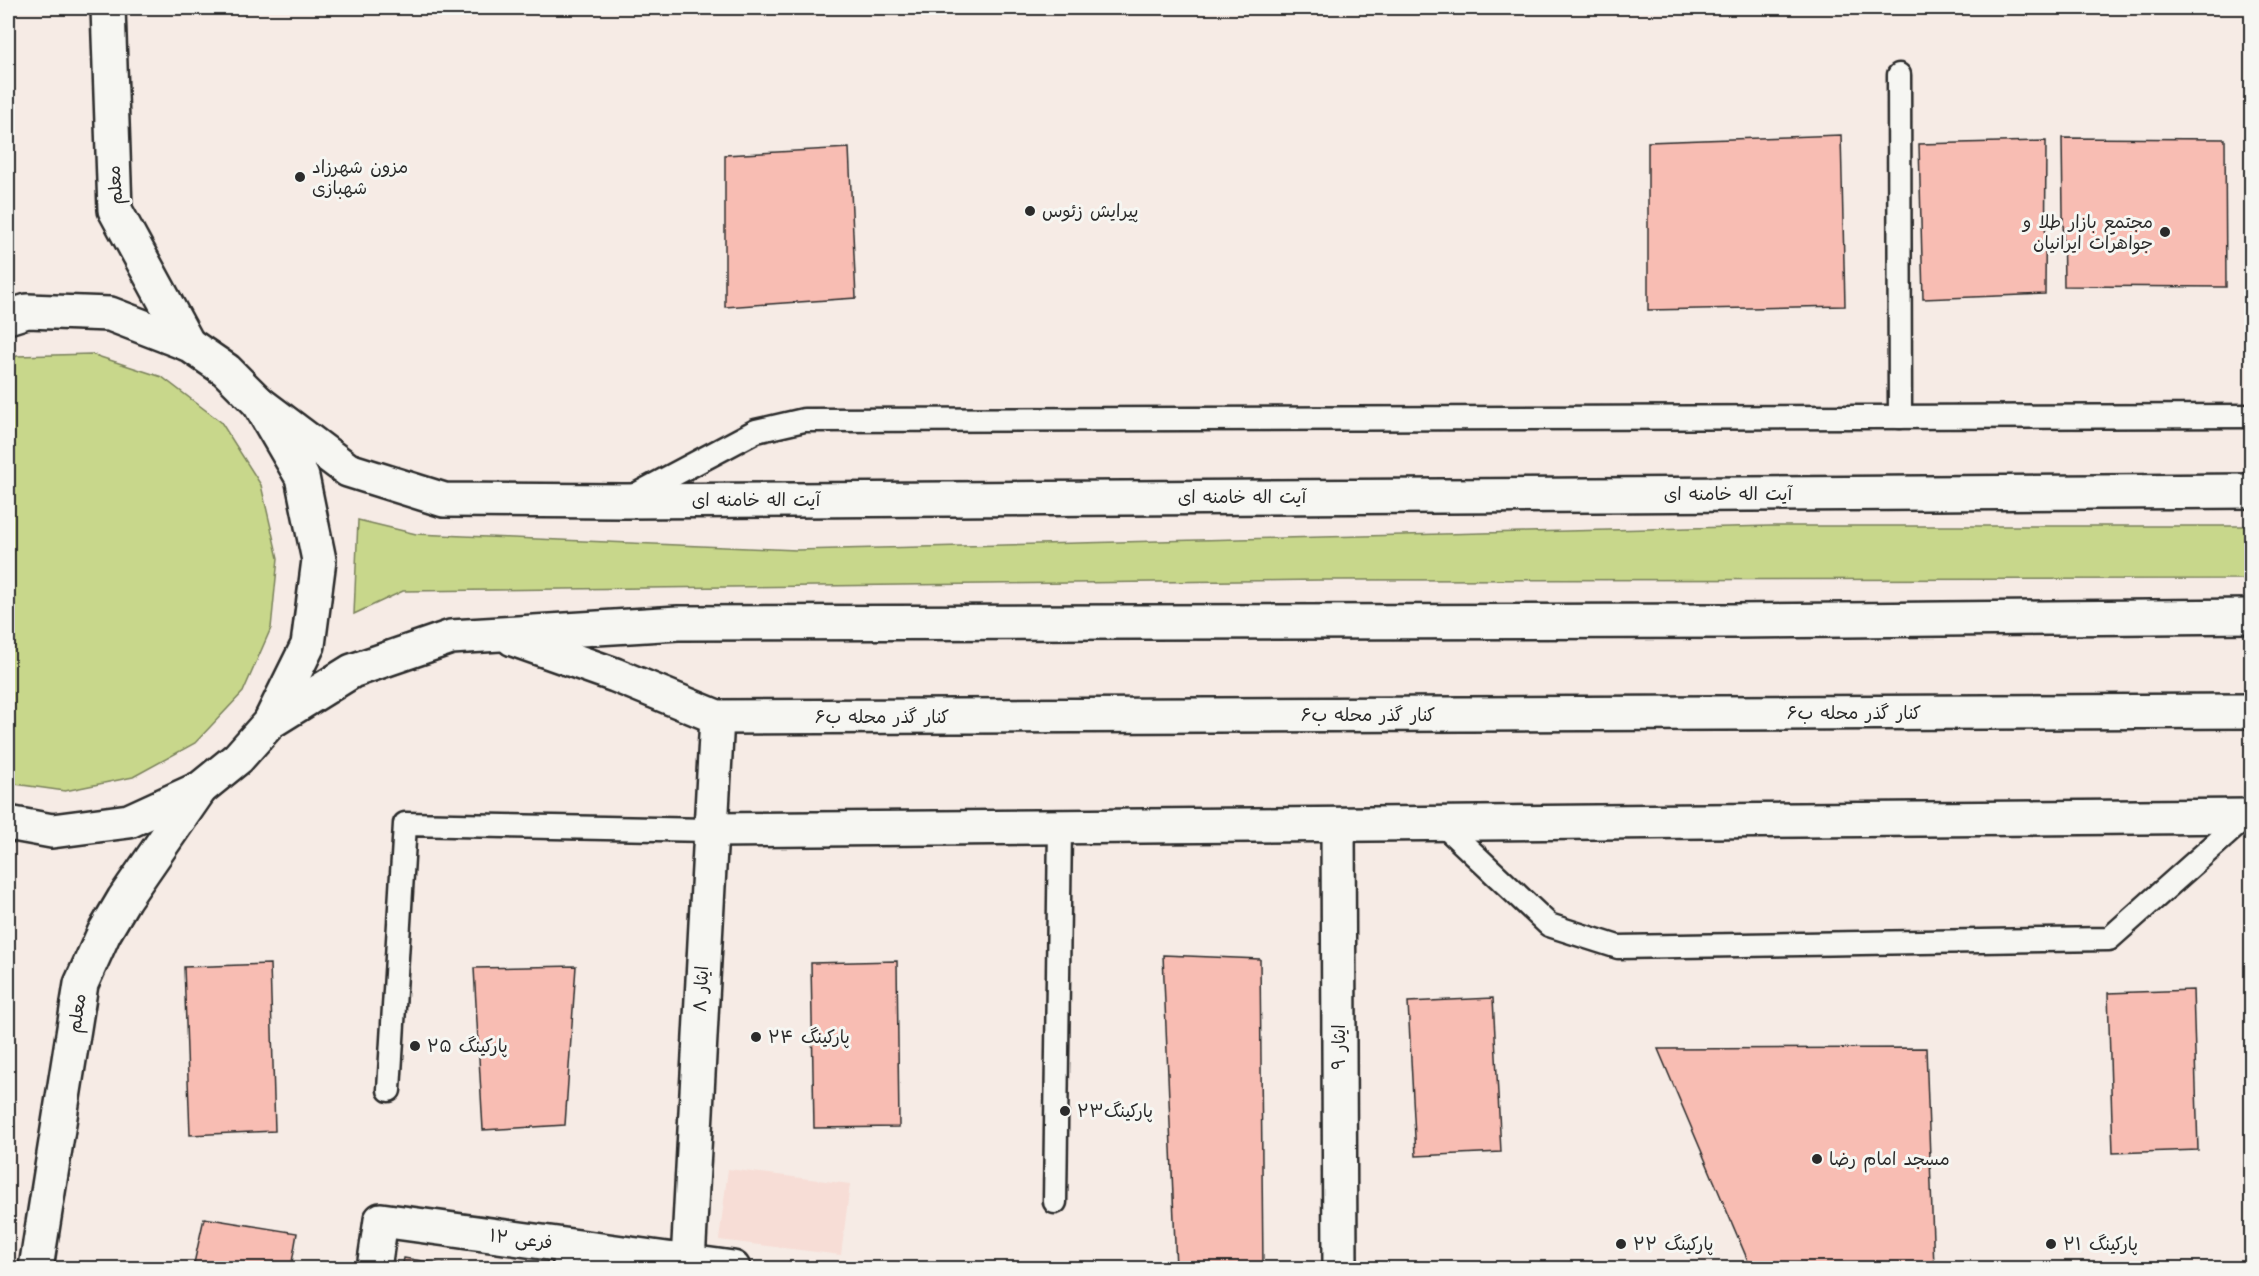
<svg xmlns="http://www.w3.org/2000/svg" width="2259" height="1276" font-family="'Architects Daughter','Playpen Sans Arabic',sans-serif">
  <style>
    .built { fill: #f7ddd6 }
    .green { fill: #c8d78b; stroke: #7a815b; stroke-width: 1.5 }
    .building { fill: #f8bdb3; stroke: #2b2b2b; stroke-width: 1.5 }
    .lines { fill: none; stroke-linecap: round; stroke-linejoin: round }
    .lane-casing { stroke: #2b2b2b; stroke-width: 27 }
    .street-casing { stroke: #2b2b2b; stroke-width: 38 }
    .secondary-casing { stroke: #2b2b2b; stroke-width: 38 }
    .lane { stroke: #f6f6f2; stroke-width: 22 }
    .street { stroke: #f6f6f2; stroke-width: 33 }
    .secondary { stroke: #f6f6f2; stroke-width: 33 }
    .poi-dot { fill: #2b2b2b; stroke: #f6f6f2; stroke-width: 2 }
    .labels { text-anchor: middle; stroke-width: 6; stroke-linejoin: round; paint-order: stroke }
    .poi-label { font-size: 18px; fill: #2b2b2b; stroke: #f6f6f2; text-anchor: start }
    .street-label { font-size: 18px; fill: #2b2b2b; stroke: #f6f6f2 }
  </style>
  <rect width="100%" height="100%" fill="#f6ebe5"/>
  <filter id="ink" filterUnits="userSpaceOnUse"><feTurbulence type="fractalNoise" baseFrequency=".0167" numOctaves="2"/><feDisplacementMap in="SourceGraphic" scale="12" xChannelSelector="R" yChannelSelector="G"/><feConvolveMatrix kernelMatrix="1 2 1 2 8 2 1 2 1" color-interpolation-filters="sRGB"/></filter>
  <g filter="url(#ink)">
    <!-- built -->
    <path class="built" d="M728 1169 850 1184 841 1255 719 1240Z"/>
    <!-- green -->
    <g class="green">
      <path d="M91 354 162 377 221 422 261 485 278 558 271 628 243 692 195 743 133 777 65 791 8 783V360L17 356Z"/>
      <path d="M358 520 416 534 797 550 1771 526H2251L2252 579 1320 580 403 591 354 614Z"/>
    </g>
    <!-- building -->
    <g class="building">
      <path d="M1841 135 1845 306 1648 310V142Z"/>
      <path d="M2062 138 2225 139 2226 287 2064 286Z"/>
      <path d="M2046 141 2045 294 1923 299 1919 144Z"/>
      <path d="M849 148 856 298 725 307V155Z"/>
      <path d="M1163 955 1260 959 1263 1268H1176Z"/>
      <path d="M897 961 899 1127 814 1128 811 963Z"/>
      <path d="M270 964 275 1131 190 1135 184 967Z"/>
      <path d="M576 966 565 1125 483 1130 474 968Z"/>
      <path d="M2193 990 2198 1150 2113 1153 2108 993Z"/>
      <path d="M1493 998 1501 1152 1416 1156 1408 1002Z"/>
      <path d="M1926 1048 1934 1268H1751L1658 1049Z"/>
      <path d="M204 1218 297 1233 291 1268H193Z"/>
      <path d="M404 1258 464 1268H402Z"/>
    </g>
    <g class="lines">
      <defs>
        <g id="lane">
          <path d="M1899 75 1900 417"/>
          <path d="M628 499 756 431 804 420 2252 416"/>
          <path d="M1442 824 1549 925 1618 947 2109 939 2247 816"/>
          <path d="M389 1090 405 824 709 830"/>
          <path d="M1055 1202 1060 827"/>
          <path d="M564 1268 567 1245"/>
        </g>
        <g id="street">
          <path d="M1338 825 1340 1268"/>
          <path d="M374 1268 381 1220 733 1268"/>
        </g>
        <g id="secondary">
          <path d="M108 8 115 210 188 344"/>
          <path d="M8 317 27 311 110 314 188 344 226 370 259 403 302 477 319 560 308 645 270 722 238 758 201 788 129 821 52 831 8 823"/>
          <path d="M259 403 348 470 444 500 624 501 2252 491"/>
          <path d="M513 639 615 675 717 717 2252 711"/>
          <path d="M270 722 352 671 451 637 678 623 1734 621 2252 616"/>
          <path d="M709 830 2252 816"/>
          <path d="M688 1262 717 717"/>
          <path d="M36 1268 81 984 104 933 124 899 200 789"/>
        </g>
      </defs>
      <!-- lane casing -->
      <use href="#lane" class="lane-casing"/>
      <!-- street casing -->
      <use href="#street" class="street-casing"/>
      <!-- secondary casing -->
      <use href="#secondary" class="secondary-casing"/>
      <!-- lane -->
      <use href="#lane" class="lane"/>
      <!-- street -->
      <use href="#street" class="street"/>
      <!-- secondary -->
      <use href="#secondary" class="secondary"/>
    </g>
  </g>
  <!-- markers -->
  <g class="poi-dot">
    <circle cx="300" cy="177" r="6"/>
    <circle cx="1030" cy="211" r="6"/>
    <circle cx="2165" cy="232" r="6"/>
    <circle cx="756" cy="1037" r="6"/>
    <circle cx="415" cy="1046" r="6"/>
    <circle cx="1065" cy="1111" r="6"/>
    <circle cx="1817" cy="1159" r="6"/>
    <circle cx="1621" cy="1244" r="6"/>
    <circle cx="2051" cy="1244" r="6"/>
  </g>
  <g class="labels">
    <!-- poi labels -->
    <g class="poi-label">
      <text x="312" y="173">مزون شهرزاد<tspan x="312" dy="21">شهبازی</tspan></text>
      <text x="1042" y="217">پیرایش زئوس</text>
      <text x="2153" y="228" text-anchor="end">مجتمع بازار طلا و<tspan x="2153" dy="21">جواهرات ایرانیان</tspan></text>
      <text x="768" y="1043">پارکینگ ۲۴</text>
      <text x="427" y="1052">پارکینگ ۲۵</text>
      <text x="1077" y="1117">پارکینگ۲۳</text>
      <text x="1829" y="1165">مسجد امام رضا</text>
      <text x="1633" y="1250">پارکینگ ۲۲</text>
      <text x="2063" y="1250">پارکینگ ۲۱</text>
    </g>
    <!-- street labels -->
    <g class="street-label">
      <text transform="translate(115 185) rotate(-94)" y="6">معلم</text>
      <text x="1728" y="500">آیت اله خامنه ای</text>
      <text x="1242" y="503">آیت اله خامنه ای</text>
      <text x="756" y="506">آیت اله خامنه ای</text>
      <text x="1854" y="719">کنار گذر محله ب۶</text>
      <text x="1368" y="721">کنار گذر محله ب۶</text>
      <text x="882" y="723">کنار گذر محله ب۶</text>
      <text transform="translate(701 989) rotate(-87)" y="6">ایثار ۸</text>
      <text transform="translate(77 1013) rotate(-81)" y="6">معلم</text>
      <text transform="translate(1339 1047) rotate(-90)" y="6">ایثار ۹</text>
      <text transform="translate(521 1239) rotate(7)" y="6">فرعی ۱۲</text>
    </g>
  </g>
  <!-- margin -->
  <rect width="2259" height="1276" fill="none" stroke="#f6f6f2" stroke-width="30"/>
  <rect x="15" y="15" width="2229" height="1246" fill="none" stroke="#2b2b2b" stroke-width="2" filter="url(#ink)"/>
</svg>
